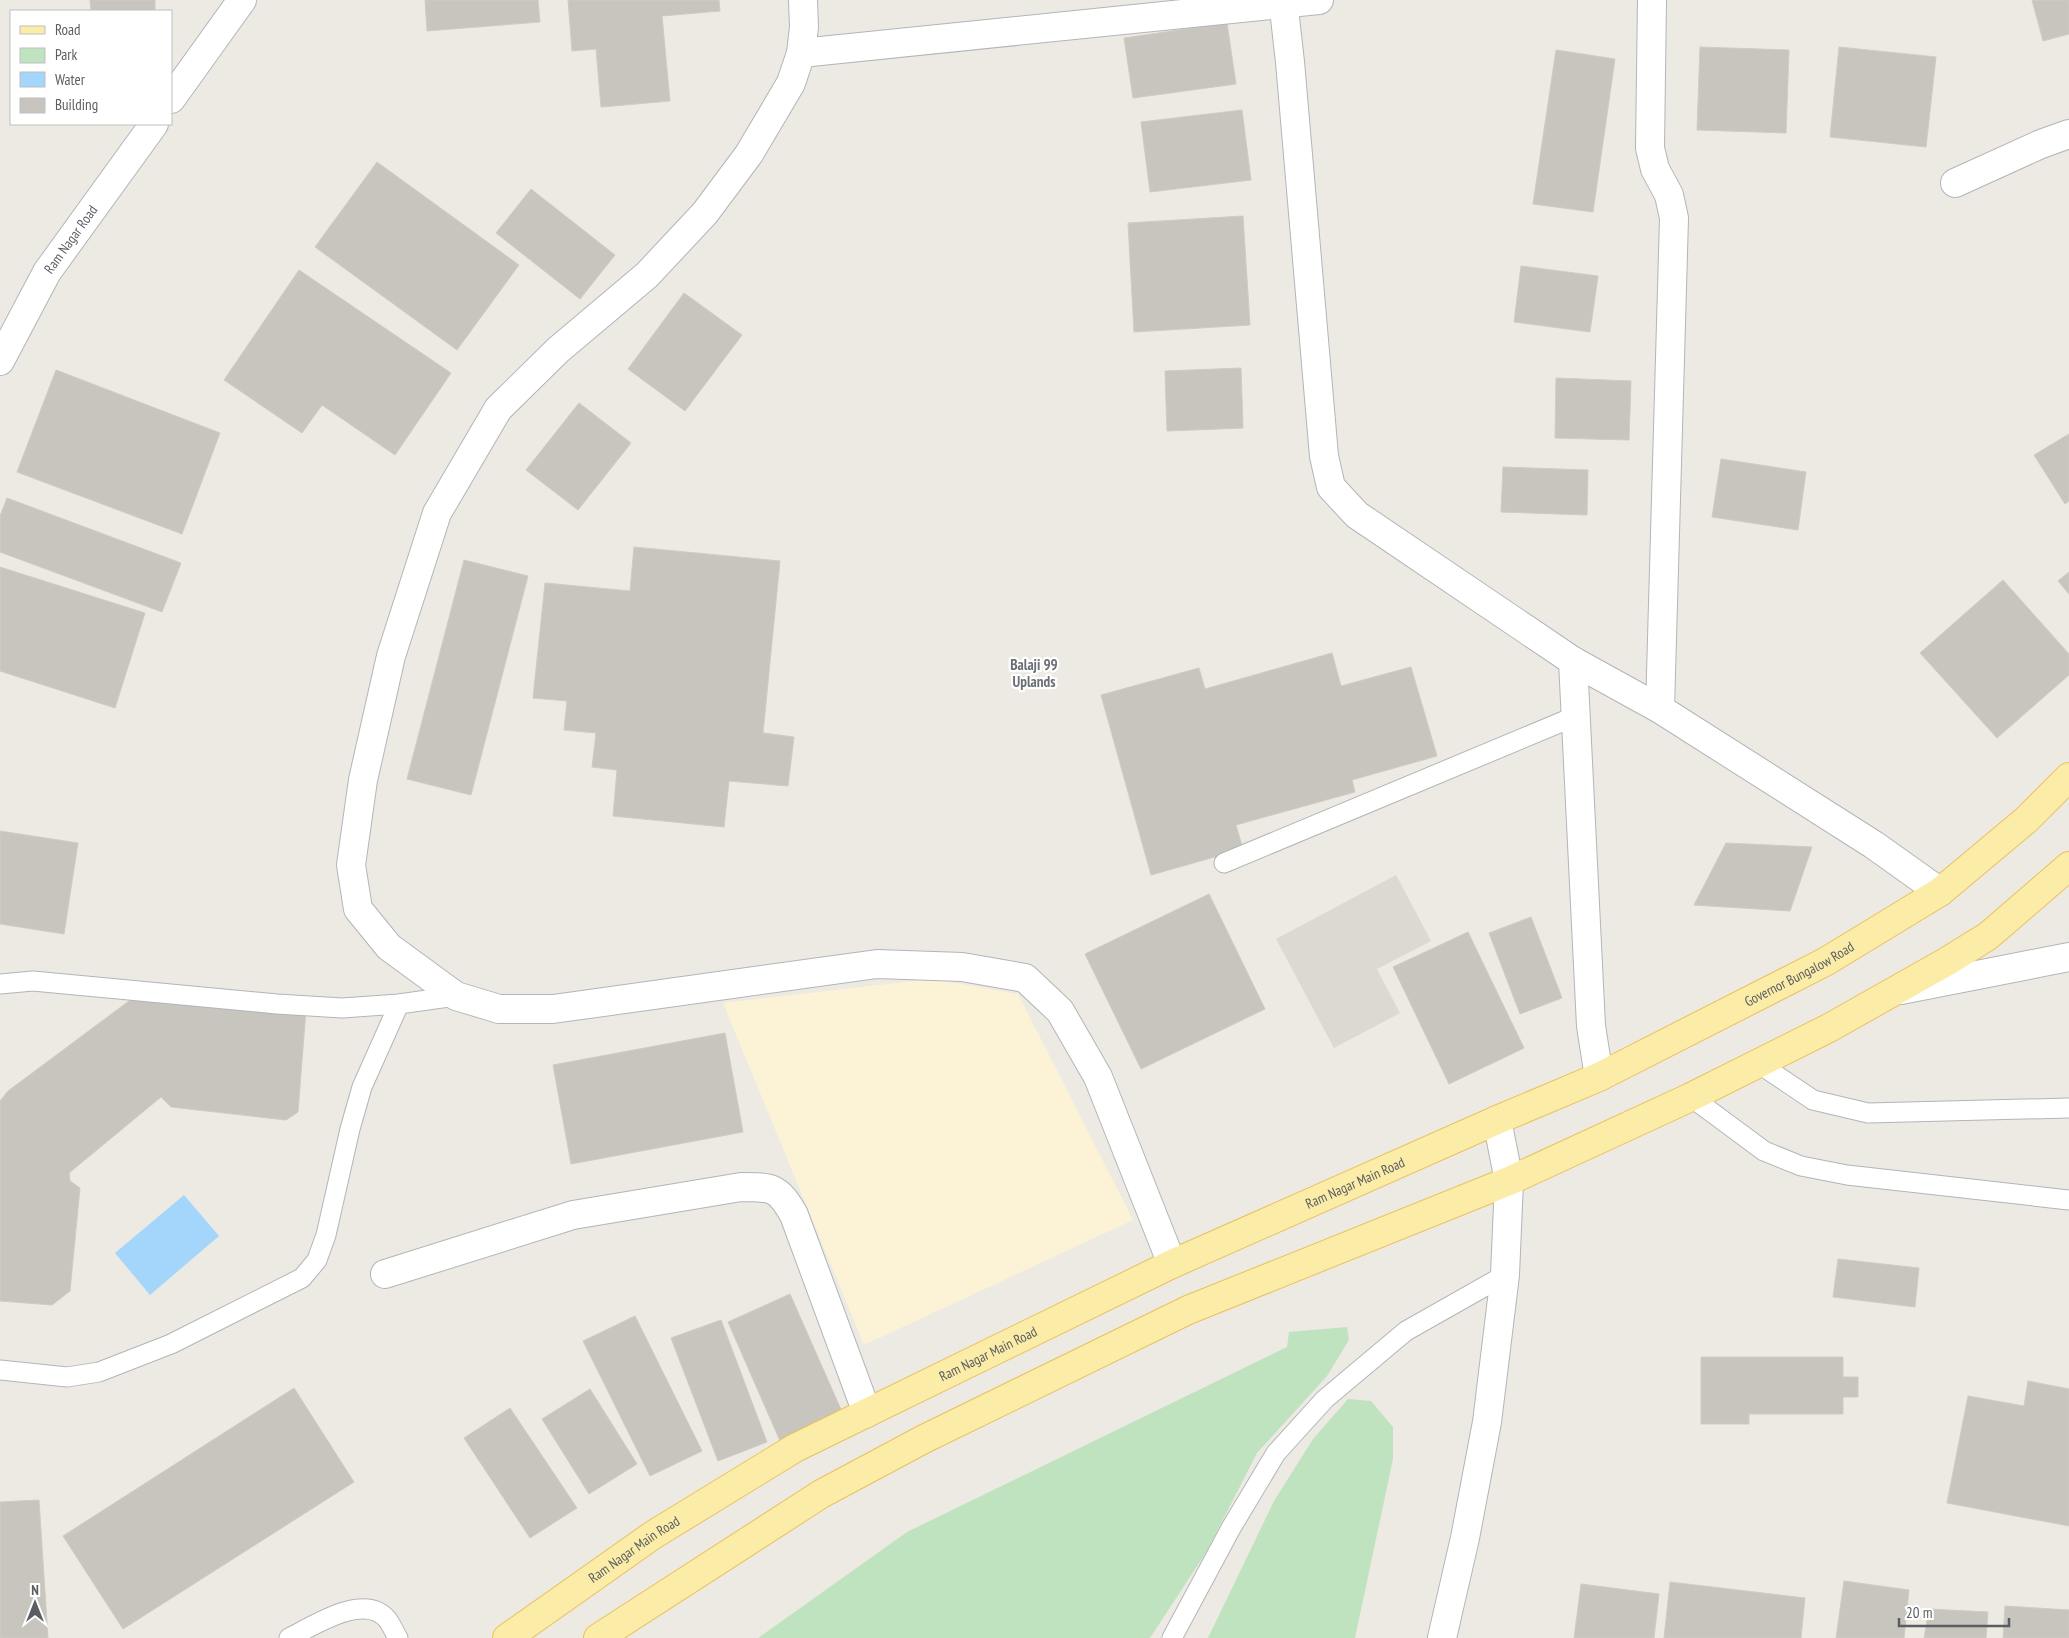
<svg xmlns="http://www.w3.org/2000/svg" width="2069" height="1638" font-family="'PT Sans Narrow',sans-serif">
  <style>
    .commercial { fill: #fcf3d7 }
    .education { fill: #dcd9d0 }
    .green { fill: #c0e3bf }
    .water { fill: #a4d6fb }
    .building { fill: #c8c5bf; stroke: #d1cbc1 }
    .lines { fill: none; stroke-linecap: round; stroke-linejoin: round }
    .lane-casing { stroke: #b2b5b9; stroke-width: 21 }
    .street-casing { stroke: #b2b5b9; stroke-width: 30 }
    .secondary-casing { stroke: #b1b5b9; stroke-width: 30 }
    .primary-casing { stroke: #eac15d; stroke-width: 30 }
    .lane { stroke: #fff; stroke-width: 19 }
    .street { stroke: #fff; stroke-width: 28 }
    .secondary { stroke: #fff; stroke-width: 28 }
    .primary { stroke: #fbeca8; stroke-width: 28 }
    .labels { text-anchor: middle; stroke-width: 4.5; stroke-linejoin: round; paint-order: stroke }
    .street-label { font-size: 14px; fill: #5a5e62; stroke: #fff }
    .neighbourhood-label { font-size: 15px; font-weight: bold; fill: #6b7074; stroke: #fff }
  </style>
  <rect width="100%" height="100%" fill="#eceae2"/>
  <!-- commercial -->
  <path class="commercial" d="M931 979 1018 994 1133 1220 864 1345 723 1003Z"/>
  <!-- education -->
  <path class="education" d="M1396 875 1431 941 1377 969 1400 1013 1334 1048 1276 939Z"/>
  <!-- green -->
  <g class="green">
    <path d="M1347 1327 1349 1340 1327 1376 1257 1453 1207 1551 1150 1638H758L907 1532 1287 1347 1289 1332Z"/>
    <path d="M1348 1399 1371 1401 1393 1427V1459L1355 1638H1208L1274 1501 1313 1439Z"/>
  </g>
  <!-- water -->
  <path class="water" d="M184 1195 219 1236 150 1295 115 1253Z"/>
  <!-- building -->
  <g class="building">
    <path d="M90 0H155V11H91Z"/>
    <path d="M425 0H538L540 22 427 31Z"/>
    <path d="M568 0H719L720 11 662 16 670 101 601 107 596 49 572 51Z"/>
    <path d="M2032 0H2069V34L2043 41Z"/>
    <path d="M1227 23 1236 84 1133 98 1124 38Z"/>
    <path d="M1700 47 1789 50 1786 133 1697 130Z"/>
    <path d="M1839 47 1936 57 1926 147 1830 137Z"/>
    <path d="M1556 50 1615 59 1593 212 1533 204Z"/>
    <path d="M1242 110 1251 180 1150 192 1141 122Z"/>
    <path d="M377 162 519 265 457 350 315 247Z"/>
    <path d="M531 189 615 255 580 299 496 233Z"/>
    <path d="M1243 216 1250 325 1134 332 1128 223Z"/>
    <path d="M1521 266 1598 276 1590 332 1514 322Z"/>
    <path d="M299 270 451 373 395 455 322 405 302 433 224 380Z"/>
    <path d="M684 293 742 335 685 411 628 369Z"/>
    <path d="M1241 368 1243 428 1167 431 1165 371Z"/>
    <path d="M56 370 220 433 182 534 17 472Z"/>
    <path d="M1556 378 1631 381 1629 440 1555 438Z"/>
    <path d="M579 403 631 443 578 510 526 470Z"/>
    <path d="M2069 434V501L2065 504 2034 455Z"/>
    <path d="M1721 459 1806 472 1798 530 1712 517Z"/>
    <path d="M1503 467 1588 470 1587 515 1501 512Z"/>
    <path d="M7 498 181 563 162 612 0 552V516Z"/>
    <path d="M634 547 780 561 763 733 794 737 788 786 729 781 724 827 613 816 617 770 592 767 596 733 564 730 567 701 533 698 545 583 630 591Z"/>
    <path d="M464 560 528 576 471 795 407 779Z"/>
    <path d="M0 567 145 613 115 708 0 671Z"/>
    <path d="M2069 572V594L2058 581Z"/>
    <path d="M2003 580 2069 654V675L1997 738 1920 653Z"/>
    <path d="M1332 653 1341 686 1411 667 1437 756 1352 780 1355 792 1236 825 1243 849 1151 875 1101 695 1199 668 1205 689Z"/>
    <path d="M0 831 78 843 64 934 0 924Z"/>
    <path d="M1726 843 1812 847 1790 911 1694 905Z"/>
    <path d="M1209 894 1265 1009 1141 1069 1085 954Z"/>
    <path d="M1531 917 1562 998 1520 1014 1489 933Z"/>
    <path d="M1468 932 1524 1048 1449 1084 1393 967Z"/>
    <path d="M133 998 306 1010 298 1112 286 1120 171 1107 161 1097 69 1173 70 1181 80 1188 70 1291 52 1305 0 1301V1101L8 1091Z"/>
    <path d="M725 1033 743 1132 571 1164 553 1065Z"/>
    <path d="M1838 1259 1919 1268 1915 1307 1833 1297Z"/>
    <path d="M790 1294 843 1414 780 1441 728 1322Z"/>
    <path d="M635 1316 702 1451 650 1476 583 1341Z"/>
    <path d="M721 1320 767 1442 718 1461 671 1338Z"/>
    <path d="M1701 1357H1843V1377H1858V1397H1843V1414H1749V1424H1701Z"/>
    <path d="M2028 1381 2069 1389V1526L1947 1503 1968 1396 2024 1406Z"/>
    <path d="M294 1388 354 1482 123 1629 63 1536Z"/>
    <path d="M590 1389 637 1464 589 1494 542 1419Z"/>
    <path d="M510 1408 577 1508 530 1538 464 1438Z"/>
    <path d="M39 1500 48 1638H0V1502Z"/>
    <path d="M1844 1581 1909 1590 1904 1638H1836Z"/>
    <path d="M1670 1582 1805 1598 1801 1638H1664Z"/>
    <path d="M1581 1584 1659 1594 1654 1638H1574Z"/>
    <path d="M2005 1606 2069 1610V1638H2003Z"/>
    <path d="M1929 1609 1988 1612 1986 1638H1924Z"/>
  </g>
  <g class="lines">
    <defs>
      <g id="lane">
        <path d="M1224 863 1576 716"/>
        <path d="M0 984 33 981 277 1004 342 1008 399 1004 456 996"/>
        <path d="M1758 1063 1813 1100 1868 1113 2069 1108"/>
        <path d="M1691 1097 1764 1151 1801 1166 1847 1175 2069 1200"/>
        <path d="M0 1370 67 1377 99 1372 171 1344 302 1278 317 1260 326 1235 350 1129 362 1087 399 1004"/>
        <path d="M289 1638C313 1626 363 1593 386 1618 391 1623 394 1632 398 1638"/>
        <path d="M1172 1638 1231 1528 1276 1453 1325 1399 1406 1331 1505 1275"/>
      </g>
      <g id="street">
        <path d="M803 0 804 27 801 53 791 83 749 154 705 213 647 275 558 350 498 409 437 513 391 656 363 780 351 865 358 909 389 947 456 996 499 1009H553L877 964 962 967 1025 978 1060 1011 1098 1077 1172 1264"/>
        <path d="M1283 0 1290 62 1324 456 1331 487 1357 515 1573 661 1660 709 1874 845 1940 892"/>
        <path d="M1652 0 1650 148 1655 169 1669 195 1674 218 1660 709"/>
        <path d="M801 53 1319 0"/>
        <path d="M1955 183 2041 144 2069 134"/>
        <path d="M1573 661 1591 1026 1599 1077"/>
        <path d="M385 1274 573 1215 741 1187C773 1187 778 1187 794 1215L867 1413"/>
        <path d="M1442 1638 1465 1538 1487 1422 1505 1275 1509 1181 1497 1120"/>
      </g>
      <g id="secondary">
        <path d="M171 99 242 0"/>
        <path id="s1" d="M0 361 47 272 154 124"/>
        <path d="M1901 990 2069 957"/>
      </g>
      <g id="primary">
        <path id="s2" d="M507 1638 653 1535 795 1448 1172 1264 1497 1120 1599 1077 1825 962 1940 892 2026 820 2069 777"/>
        <path d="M598 1638 821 1494 924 1439 1188 1310 1509 1181 1691 1097 1829 1028 1946 962 1988 936 2069 866"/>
      </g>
    </defs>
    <!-- lane casing -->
    <use href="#lane" class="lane-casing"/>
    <!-- street casing -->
    <use href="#street" class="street-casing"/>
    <!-- secondary casing -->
    <use href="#secondary" class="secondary-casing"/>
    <!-- primary casing -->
    <use href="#primary" class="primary-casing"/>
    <!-- lane -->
    <use href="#lane" class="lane"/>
    <!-- street -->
    <use href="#street" class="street"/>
    <!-- secondary -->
    <use href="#secondary" class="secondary"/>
    <!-- primary -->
    <use href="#primary" class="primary"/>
  </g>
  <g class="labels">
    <!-- street labels -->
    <g class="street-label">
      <text dy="5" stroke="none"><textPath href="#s1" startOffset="141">Ram Nagar Road</textPath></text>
      <text dy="5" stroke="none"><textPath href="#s2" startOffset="1456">Governor Bungalow Road</textPath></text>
      <text dy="5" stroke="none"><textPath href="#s2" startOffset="965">Ram Nagar Main Road</textPath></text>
      <text dy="5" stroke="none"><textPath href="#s2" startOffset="560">Ram Nagar Main Road</textPath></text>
      <text dy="5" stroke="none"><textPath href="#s2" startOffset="155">Ram Nagar Main Road</textPath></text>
    </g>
    <!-- neighbourhood labels -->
    <g class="neighbourhood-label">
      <text x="1034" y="670">Balaji 99<tspan x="1034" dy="17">Uplands</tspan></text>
    </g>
  </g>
  <!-- legend -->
  <rect x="10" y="10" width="162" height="115" fill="#ffffff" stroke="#bdbfc0"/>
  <rect x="20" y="26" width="25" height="8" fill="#fbeca8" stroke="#bdbfc0"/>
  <text x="55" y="35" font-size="15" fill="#5a5e62">Road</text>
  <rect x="20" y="48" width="25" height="15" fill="#c0e3bf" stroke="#bdbfc0"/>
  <text x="55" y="60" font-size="15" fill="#5a5e62">Park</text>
  <rect x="20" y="72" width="25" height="15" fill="#a4d6fb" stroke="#bdbfc0"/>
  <text x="55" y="85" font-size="15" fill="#5a5e62">Water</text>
  <rect x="20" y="98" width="25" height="15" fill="#c8c5bf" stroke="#bdbfc0"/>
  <text x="55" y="110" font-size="15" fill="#5a5e62">Building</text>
  <!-- north arrow -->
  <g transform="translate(35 1603)" stroke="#ffffff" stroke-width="4" paint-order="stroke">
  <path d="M0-4L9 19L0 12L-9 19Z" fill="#5a5e62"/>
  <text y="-8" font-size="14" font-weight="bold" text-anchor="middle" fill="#5a5e62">N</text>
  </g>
  <!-- scale -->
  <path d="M1899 1618v8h110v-8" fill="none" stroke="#5a5e62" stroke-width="2.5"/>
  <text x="1906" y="1618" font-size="15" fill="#5a5e62" stroke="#ffffff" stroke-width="4" paint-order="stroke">20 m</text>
</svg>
